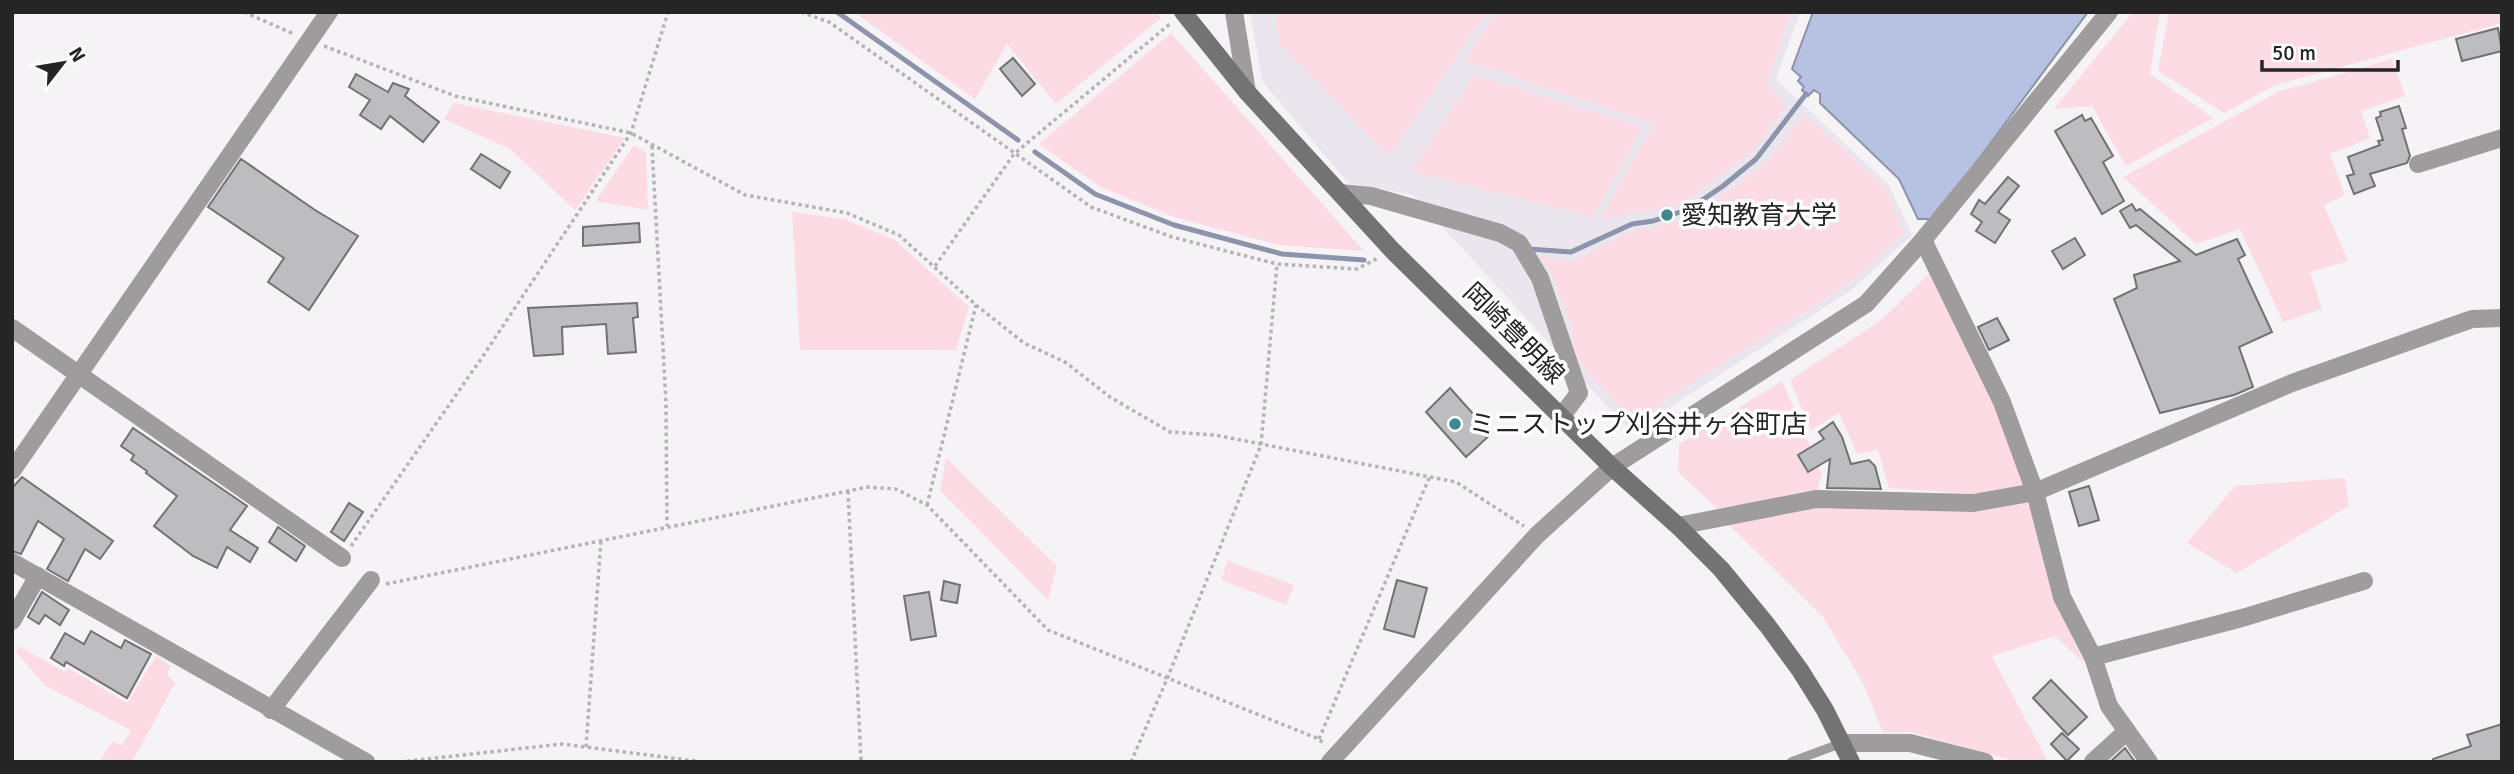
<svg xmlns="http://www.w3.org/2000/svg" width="2514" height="774" font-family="Signika,'Noto Sans JP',sans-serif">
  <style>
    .built { fill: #ebe5ee }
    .green { fill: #fcdbe5 }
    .water { fill: #b7c2e3; stroke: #8c93aa; stroke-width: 2 }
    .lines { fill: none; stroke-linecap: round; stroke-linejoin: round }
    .stream { stroke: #8c93aa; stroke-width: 5 }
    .building { fill: #bdbcbf; stroke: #727174; stroke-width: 2 }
    .path { stroke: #b4b3b5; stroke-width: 3.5; stroke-dasharray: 3.5 3.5; stroke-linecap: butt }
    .service { stroke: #9e9c9d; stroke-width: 9 }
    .minor { stroke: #9e9c9d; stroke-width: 18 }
    .tertiary { stroke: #9e9c9d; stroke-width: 18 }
    .secondary { stroke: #747374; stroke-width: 18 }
    .poi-dot { fill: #40878e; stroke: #fff; stroke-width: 2.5 }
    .labels { text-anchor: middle; stroke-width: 7; stroke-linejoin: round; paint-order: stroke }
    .poi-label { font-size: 26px; fill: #262526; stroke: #fff; text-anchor: start }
    .street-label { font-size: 26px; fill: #262526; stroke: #fff }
  </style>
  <rect width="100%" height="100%" fill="#f5f3f6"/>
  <!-- built -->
  <path class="built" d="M1250 12H1800L1776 79 1889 185 1912 235 1853 289 1631 432 1413 195 1348 183 1262 81Z"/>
  <!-- green -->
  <g class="green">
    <path d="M854 12H1156L1161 18 1056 104 1007 44 975 99Z"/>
    <path d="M1275 12H1487L1389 156 1280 44Z"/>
    <path d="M1498 12H1791L1766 84 1786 106 1752 152 1681 204 1600 220 1654 124 1465 60Z"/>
    <path d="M2133 12H2160L2150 74 2213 118 2126 166 2092 106 2054 109Z"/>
    <path d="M2169 12H2502V23L2275 85 2224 113 2158 71Z"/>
    <path d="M1171 33 1364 251 1280 245 1177 218 1100 187 1039 144Z"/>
    <path d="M2392 59 2405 96 2361 111 2370 138 2330 154 2345 195 2324 205 2348 261 2310 272 2322 309 2283 322 2240 229 2196 244 2123 177 2278 92Z"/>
    <path d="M1474 75 1642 127 1593 217 1411 171Z"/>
    <path d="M454 103 625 138 575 210 510 149 444 119Z"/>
    <path d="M1805 115 1885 189 1904 233 1848 284 1632 421 1572 354 1574 334 1552 273 1539 257 1574 261 1628 233 1691 218 1766 164Z"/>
    <path d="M634 145 646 153 648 210 596 201Z"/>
    <path d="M792 212 844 219 895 240 969 307 956 350H800Z"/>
    <path d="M1930 273 1994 403 2023 485 1973 494 1889 488 1878 450 1857 454 1839 413 1811 430 1790 380 1881 320Z"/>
    <path d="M1782 381 1822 474 1817 491 1718 509 1678 472 1679 444Z"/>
    <path d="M946 458 1057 566 1048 600 940 490Z"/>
    <path d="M2345 478 2349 506 2237 573 2187 543 2235 486Z"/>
    <path d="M2028 501 2054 600 2085 664 2055 636 1992 656 2048 762H2017L1911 732 1883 733 1863 683 1823 617 1727 523 1820 507 1972 512Z"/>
    <path d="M1228 561 1294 585 1286 605 1221 580Z"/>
    <path d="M18 646 65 672 68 668 127 703 156 656 170 665 168 675 175 683 132 762H100L112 741 122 745 131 730 46 686 16 652Z"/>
  </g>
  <!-- water -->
  <path class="water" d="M1813 12H2088L1934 219H1918L1899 179 1820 103V94L1814 90 1808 96 1802 90 1804 87 1798 81 1801 77 1792 69Z"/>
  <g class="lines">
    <!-- stream -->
    <g class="stream">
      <path d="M837 12 1018 140"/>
      <path d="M1035 152 1095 194 1174 225 1282 254 1364 260"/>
      <path d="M1529 249 1571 252 1632 224 1653 221 1689 209 1723 186 1756 159 1806 94"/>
    </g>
  </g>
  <!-- building -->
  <g class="building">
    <path d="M2498 28 2502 51 2462 61 2456 39Z"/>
    <path d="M1013 58 1035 84 1022 96 1000 69Z"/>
    <path d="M356 74 388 92 393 83 409 89 405 96 439 122 423 142 390 116 381 129 360 115 370 100 349 87Z"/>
    <path d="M2399 106 2406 128 2402 129 2410 156 2407 163 2370 174 2375 186 2354 194 2347 176 2354 174 2348 157 2380 145 2378 141 2383 140 2376 118 2381 116 2380 112Z"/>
    <path d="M2082 115 2085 121 2091 118 2113 156 2103 162 2124 201 2102 214 2055 131Z"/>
    <path d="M481 154 510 172 500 188 471 169Z"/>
    <path d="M241 159 315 210 358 236 309 310 268 282 284 258 208 207Z"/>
    <path d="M2008 177 2019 186 1998 212 2010 220 1995 243 1976 231 1982 222 1971 214 1979 200 1985 204Z"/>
    <path d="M2132 204 2136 211 2140 209 2196 255 2237 239 2245 255 2238 259 2272 332 2239 347 2253 387 2234 395 2160 413 2114 299 2137 288 2134 275 2180 261 2136 225 2130 228 2120 211Z"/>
    <path d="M639 223 640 242 583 246V227Z"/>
    <path d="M2075 238 2085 255 2063 269 2052 251Z"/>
    <path d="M637 303 638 317 633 318 636 352 608 354 606 324 562 327 563 354 534 356 528 308Z"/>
    <path d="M1997 318 2009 340 1989 350 1978 327Z"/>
    <path d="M1450 388 1491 434 1466 457 1426 412Z"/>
    <path d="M1833 422 1842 437 1851 464 1869 460 1875 466 1881 489 1827 488 1830 459 1808 472 1798 455 1824 439 1819 432Z"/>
    <path d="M133 428 247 506 230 530 258 548 250 562 227 547 217 568 193 556 154 526 177 496 146 473 147 471 131 460 134 455 121 446Z"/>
    <path d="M22 477 113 541 100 559 85 549 68 581 47 569 64 539 38 521 21 554 12 551V488Z"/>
    <path d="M2089 486 2099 520 2079 526 2069 492Z"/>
    <path d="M349 503 363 512 344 541 331 532Z"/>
    <path d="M278 527 305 546 296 561 269 542Z"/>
    <path d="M1397 580 1427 588 1414 637 1384 629Z"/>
    <path d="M944 581 960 585 957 603 941 600Z"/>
    <path d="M42 592 69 610 60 625 45 615 39 624 28 617Z"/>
    <path d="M929 592 936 636 911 640 904 596Z"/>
    <path d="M91 631 121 648 125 640 151 654 127 698 66 662 64 666 51 658 65 633 84 644Z"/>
    <path d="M2051 680 2087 717 2068 735 2033 698Z"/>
    <path d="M2502 724V762H2434L2433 759 2471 746 2467 735Z"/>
    <path d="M2062 733 2079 749 2067 761 2051 744Z"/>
    <path d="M2125 748 2135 762H2110Z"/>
  </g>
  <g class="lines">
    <!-- path -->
    <g class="path">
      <path d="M244 12 294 34"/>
      <path d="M801 12 829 22 1091 207 1172 237 1277 264 1357 269 1378 258"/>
      <path d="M324 46 455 96 631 133 745 195 847 213 899 235 976 305 1024 343 1065 362 1110 397 1170 432 1215 435 1456 482 1524 526"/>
      <path d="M652 146 666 403 667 526"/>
      <path d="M935 266 1014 154 1171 23"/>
      <path d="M848 491 861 762"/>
      <path d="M927 505 976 305"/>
      <path d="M351 546 481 359 631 133 668 12"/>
      <path d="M386 584 868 487 896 489 927 505 1048 630 1319 739 1325 745"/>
      <path d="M1319 739 1430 476"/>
      <path d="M586 747 601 540"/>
      <path d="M400 762 562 744 703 762"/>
      <path d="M1131 762 1167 679 1261 445 1277 264"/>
    </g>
    <!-- service -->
    <path class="service" d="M1791 762 1842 743"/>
    <!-- minor -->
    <g class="minor">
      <path d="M1234 12 1247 92"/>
      <path d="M2418 164 2502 138"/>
      <path d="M1341 193 1371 196 1500 233 1519 243 1540 278 1579 393 1561 417"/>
      <path d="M1923 240 2002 402 2035 492 2062 597 2093 657 2109 706 2149 762"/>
      <path d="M1866 304 1923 240 2109 12"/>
      <path d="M12 328 342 558"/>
      <path d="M12 471 329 12"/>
      <path d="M1678 526 1816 499 1973 503 2035 492 2292 383 2472 319 2502 318"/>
      <path d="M12 562 366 762"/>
      <path d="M12 621 38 576"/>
      <path d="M2093 657 2242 618 2364 581"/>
      <path d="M271 710 371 580"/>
      <path d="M1842 743H1910L1985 762"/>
      <path d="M2093 762 2127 731"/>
    </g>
    <!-- tertiary -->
    <path class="tertiary" d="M1330 762 1537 535 1612 467 1866 304"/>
    <!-- secondary -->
    <path class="secondary" d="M1183 12 1247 92 1393 251 1612 467 1678 526 1721 569 1767 625 1800 670 1825 710 1851 762"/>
  </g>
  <!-- markers -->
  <g class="poi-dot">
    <circle cx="1667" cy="215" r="7"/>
    <circle cx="1455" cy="424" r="7"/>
  </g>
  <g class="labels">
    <!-- poi labels -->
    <g class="poi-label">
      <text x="1681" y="224">愛知教育大学</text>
      <text x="1469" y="433">ミニストップ刈谷井ヶ谷町店</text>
    </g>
    <!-- street labels -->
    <g class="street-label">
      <text transform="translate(1514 333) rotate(45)" y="9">岡崎豊明線</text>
    </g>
  </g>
  <!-- border -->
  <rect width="2514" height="774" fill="none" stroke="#262526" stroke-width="28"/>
  <!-- north arrow -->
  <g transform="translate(63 63) rotate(59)" stroke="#ffffff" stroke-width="5" paint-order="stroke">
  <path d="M0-5L12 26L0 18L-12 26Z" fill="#262526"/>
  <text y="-10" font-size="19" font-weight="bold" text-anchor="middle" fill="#262526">N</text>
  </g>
  <!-- scale -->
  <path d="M2262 60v10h136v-10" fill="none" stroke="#262526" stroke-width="3.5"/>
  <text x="2272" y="60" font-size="21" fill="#262526" stroke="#ffffff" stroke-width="5" paint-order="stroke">50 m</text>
</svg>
